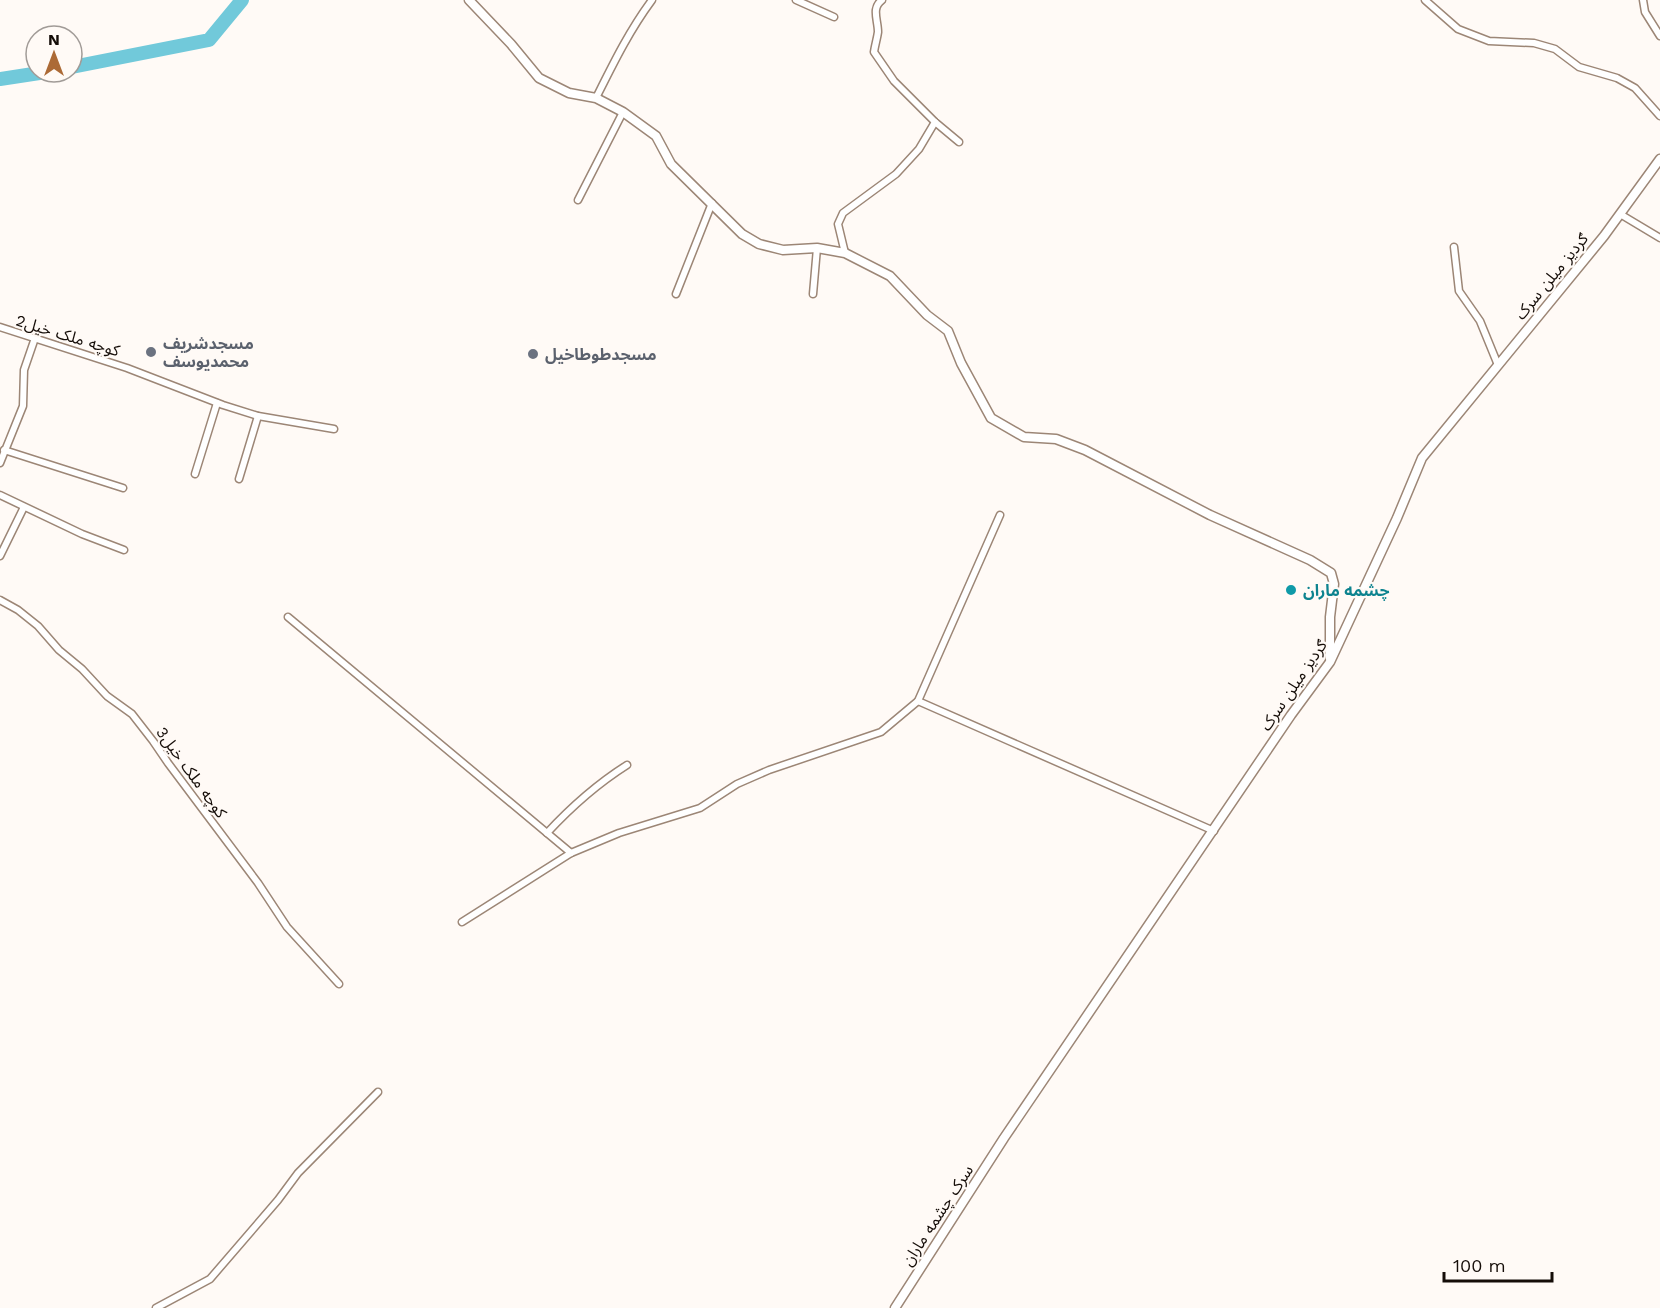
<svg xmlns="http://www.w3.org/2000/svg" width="1660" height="1308" font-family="'Work Sans','Noto Sans Arabic',sans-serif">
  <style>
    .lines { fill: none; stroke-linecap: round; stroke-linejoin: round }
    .river { stroke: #71c9da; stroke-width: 14 }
    .street-casing { stroke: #9c8676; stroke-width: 9 }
    .secondary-casing { stroke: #9c8676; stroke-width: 11 }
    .street { stroke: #fff; stroke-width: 6 }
    .secondary { stroke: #fff; stroke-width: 8 }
    .worship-dot { fill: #6b7280; stroke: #fffaf6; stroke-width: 2 }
    .culture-dot { fill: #0f9aa8; stroke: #fffaf6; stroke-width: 2 }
    .labels { text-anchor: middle; stroke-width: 4.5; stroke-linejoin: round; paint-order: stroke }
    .street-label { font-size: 16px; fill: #150d08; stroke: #fffaf6 }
    .worship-label { font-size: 16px; font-weight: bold; fill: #5b616d; stroke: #fffaf6; text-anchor: start }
    .culture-label { font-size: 16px; font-weight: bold; fill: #0d838f; stroke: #fffaf6; text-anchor: start }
  </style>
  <rect width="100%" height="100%" fill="#fffaf6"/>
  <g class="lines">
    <!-- river -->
    <g class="river">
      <path d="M72 67 209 40 242 0"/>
      <path d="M0 79 46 72"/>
    </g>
    <defs>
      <g id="street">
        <path d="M796 0 834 17"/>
        <path d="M882 0C871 8 878 20 878 32 877 39 875 45 874 52L894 81 935 122 959 142"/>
        <path d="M1425 0 1458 29 1489 41 1534 43 1555 49 1579 67 1617 78 1635 88 1660 116"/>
        <path d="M1643 0 1645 12 1660 36"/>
        <path d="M596 98C613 64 629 31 652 0"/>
        <path d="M578 200 623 112"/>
        <path d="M1620 214 1660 238"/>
        <path d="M1454 247 1459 291 1480 321 1498 365"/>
        <path d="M845 253 838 224 843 213 896 174 919 149 935 122"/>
        <path d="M676 294 712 203"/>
        <path d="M813 294 817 248"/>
        <path d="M0 327 127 368 223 405 258 416 334 429"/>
        <path d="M4 450 123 488"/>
        <path d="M0 463 23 406 24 370 35 338"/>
        <path d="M195 474 217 403"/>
        <path d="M239 479 258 416"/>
        <path d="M0 495 82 534 124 550"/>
        <path d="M0 556 24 507"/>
        <path d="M0 600 18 610 38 626 59 650 82 669 107 696 132 714 153 741 168 763 258 883 287 927 339 984"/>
        <path d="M288 617 571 853"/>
        <path d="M918 701 1214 831"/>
        <path d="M547 833C572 806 597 784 627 765"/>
        <path d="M462 922 571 853 619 833 700 808 737 784 769 770 881 732 918 701 1000 515"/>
        <path d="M156 1308 210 1279 278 1200 298 1173 378 1092"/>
      </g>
      <g id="secondary">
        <path d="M469 0 511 44 539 78 569 93 596 98 623 112 656 136 671 164 742 234 759 244 783 250 817 248 845 253 890 276 927 315 948 331 961 363 991 418 1024 437 1056 439 1085 450 1210 515 1310 560 1331 573 1334 584 1330 617V659"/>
        <path d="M895 1308 1004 1138 1291 715 1330 662 1397 518 1422 458 1604 236 1660 159"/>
      </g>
    </defs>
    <!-- street casing -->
    <use href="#street" class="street-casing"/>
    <!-- secondary casing -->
    <use href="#secondary" class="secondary-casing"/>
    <!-- street -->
    <use href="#street" class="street"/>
    <!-- secondary -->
    <use href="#secondary" class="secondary"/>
  </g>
  <!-- markers -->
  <g class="worship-dot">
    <circle cx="151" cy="352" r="6"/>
    <circle cx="533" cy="354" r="6"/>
  </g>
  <circle class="culture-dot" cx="1291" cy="590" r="6"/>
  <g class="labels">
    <!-- street labels -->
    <g class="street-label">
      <text transform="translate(1551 276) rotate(-51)" y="6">ګردیز میلن سرک</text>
      <text transform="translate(68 335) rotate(17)" y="6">کوچه ملک خیل2</text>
      <text transform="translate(1293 685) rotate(-56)" y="6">ګردیز میلن سرک</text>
      <text transform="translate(192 772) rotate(54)" y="6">کوچه ملک خیل3</text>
      <text transform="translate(937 1215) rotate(-57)" y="6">سرک چشمه ماران</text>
    </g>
    <!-- worship labels -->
    <g class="worship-label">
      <text x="163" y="349">مسجدشریف<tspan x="163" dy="18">محمدیوسف</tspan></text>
      <text x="545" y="360">مسجدطوطاخیل</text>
    </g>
    <!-- culture labels -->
    <g class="culture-label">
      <text x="1303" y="596">چشمه ماران</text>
    </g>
  </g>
  <!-- north arrow -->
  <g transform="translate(54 54)"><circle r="28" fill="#fffaf6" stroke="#a19b97" stroke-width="1.5"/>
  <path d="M0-4.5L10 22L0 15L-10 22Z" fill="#ac6a36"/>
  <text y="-9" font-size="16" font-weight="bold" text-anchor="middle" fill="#150d08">N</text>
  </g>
  <!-- scale -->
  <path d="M1444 1272v9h108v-9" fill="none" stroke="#150d08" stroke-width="3"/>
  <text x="1453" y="1272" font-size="18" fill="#150d08" stroke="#fffaf6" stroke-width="4.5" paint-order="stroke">100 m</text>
</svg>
